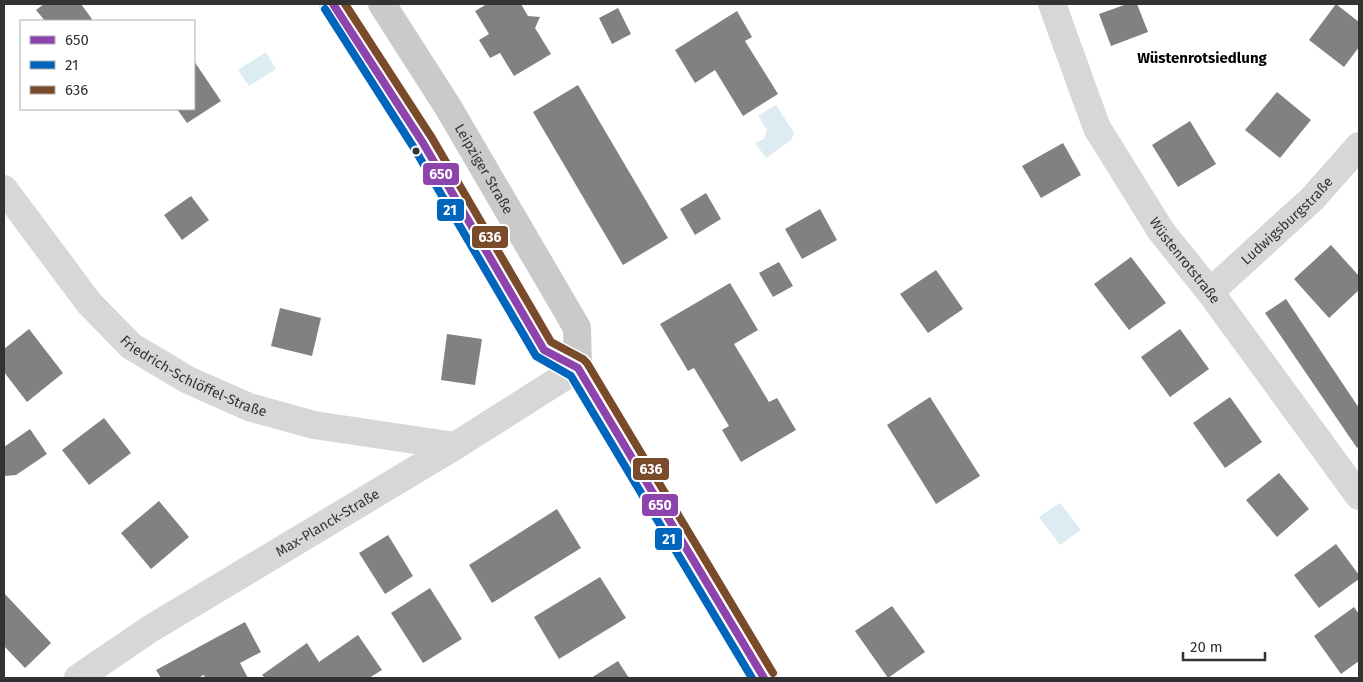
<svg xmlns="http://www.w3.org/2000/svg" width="1363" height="682" font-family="'Fira Sans',sans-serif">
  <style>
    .water { fill: #ddebf3 }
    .building { fill: #818181 }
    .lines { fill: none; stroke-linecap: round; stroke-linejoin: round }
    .street { stroke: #d7d7d7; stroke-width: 28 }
    .primary { stroke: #cacaca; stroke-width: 28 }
    .bus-1-casing { stroke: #fff; stroke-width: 11 }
    .bus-2-casing { stroke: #fff; stroke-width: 11 }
    .bus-3-casing { stroke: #fff; stroke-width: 11 }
    .bus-1 { stroke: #8e44ad; stroke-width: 8 }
    .bus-2 { stroke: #0065bd; stroke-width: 8 }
    .bus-3 { stroke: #7a4b2a; stroke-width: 8 }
    .bus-dot { fill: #333; stroke: #fff; stroke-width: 2 }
    .labels { text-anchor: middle; stroke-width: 5; stroke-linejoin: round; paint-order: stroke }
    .street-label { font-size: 14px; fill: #333; stroke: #fff }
    .neighbourhood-label { font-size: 15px; font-weight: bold; fill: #000; stroke: #fff }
    .line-badge { stroke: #fff; stroke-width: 2 }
    .badge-label { font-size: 14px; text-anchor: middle; font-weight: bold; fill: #fff }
  </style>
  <rect width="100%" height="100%" fill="#fff"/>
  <!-- water -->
  <g class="water">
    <path d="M266 52 276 69 249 86 238 70Z"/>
    <path d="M776 105 794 133 791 140 766 158 755 143 764 139 767 130 758 116Z"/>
    <path d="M1060 503 1081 530 1060 545 1039 517Z"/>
  </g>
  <!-- building -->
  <g class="building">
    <path d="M44 4H81L92 19 89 21H45L36 10Z"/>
    <path d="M487 4H521L528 16 540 17 535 28 551 54 514 76 500 53 490 58 479 40 489 34 475 11Z"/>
    <path d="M1127 4H1137L1148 32 1111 46 1099 14Z"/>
    <path d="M1336 4 1359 22V47L1344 67 1309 40Z"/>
    <path d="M618 8 631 34 612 44 599 18Z"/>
    <path d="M737 11 752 37 745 41 778 94 743 116 715 70 695 83 675 50Z"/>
    <path d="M194 61 221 101 187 123 177 109H194Z"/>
    <path d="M578 85 668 238 623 265 533 112Z"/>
    <path d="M1277 92 1311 120 1280 158 1245 130Z"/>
    <path d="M1190 121 1216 164 1178 187 1152 145Z"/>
    <path d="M1063 143 1081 175 1041 198 1022 166Z"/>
    <path d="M706 193 721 219 695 235 680 209Z"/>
    <path d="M191 196 209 220 182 240 164 215Z"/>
    <path d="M820 209 837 240 802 259 785 229Z"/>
    <path d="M1331 245 1359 276V290L1329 318 1294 279Z"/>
    <path d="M1131 257 1166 303 1129 330 1094 284Z"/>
    <path d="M779 262 793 286 773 297 759 273Z"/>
    <path d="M936 270 963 309 928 333 900 294Z"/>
    <path d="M730 283 758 330 734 344 769 402 777 398 796 430 741 462 722 430 729 426 694 368 688 371 660 324Z"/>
    <path d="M1286 299 1359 408V446L1357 448 1265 313Z"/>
    <path d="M280 308 321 318 312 356 271 346Z"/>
    <path d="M29 329 63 373 27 402 4 372V349Z"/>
    <path d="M1180 329 1209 369 1170 397 1141 357Z"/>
    <path d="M447 334 482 339 475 385 441 380Z"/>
    <path d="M930 397 980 476 936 504 887 425Z"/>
    <path d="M1230 397 1262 442 1225 468 1193 423Z"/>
    <path d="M104 418 131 453 89 485 62 450Z"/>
    <path d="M30 429 47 454 16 475 4 476V447Z"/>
    <path d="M1279 473 1309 509 1277 537 1246 500Z"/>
    <path d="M159 501 189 537 151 569 121 533Z"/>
    <path d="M557 509 581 548 492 603 469 565Z"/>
    <path d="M388 535 413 576 385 594 359 553Z"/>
    <path d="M1336 544 1359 575V579L1319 608 1294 575Z"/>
    <path d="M600 577 626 618 559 659 534 617Z"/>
    <path d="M430 588 462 639 423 663 391 613Z"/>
    <path d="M4 593 51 643 25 668 4 646Z"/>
    <path d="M892 606 925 652 888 678 855 631Z"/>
    <path d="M1354 607 1359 614V661L1341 674 1314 636Z"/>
    <path d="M245 622 261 652 240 663 248 678H205L204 675 198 678H161L156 670Z"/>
    <path d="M358 635 382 670 369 678H265L262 675 307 643 319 662Z"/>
    <path d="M618 661 629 678H591Z"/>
  </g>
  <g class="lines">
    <!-- street -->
    <g class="street">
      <path id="s1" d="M1052 4 1097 128 1161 231 1210 292 1359 496"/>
      <path id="s2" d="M4 189 89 303 131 346 188 380 249 407 314 425 455 446"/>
      <path id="s3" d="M1210 292 1312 199 1359 146"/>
      <path id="s4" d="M78 678 150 629 455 446 578 368"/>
    </g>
    <!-- primary -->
    <g class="primary">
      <path d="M333 4 423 143 544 350 578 368"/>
      <path id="s5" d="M382 4 448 107 566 309 577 328 578 368 764 678"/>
    </g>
    <defs>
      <path id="bus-1" d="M333 4 423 143 544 350 578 368 764 678"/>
      <path id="bus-2" d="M325 9 414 148 536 356 571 376 752 678"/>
      <path id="bus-3" d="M345 4 432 138 551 342 583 359 587 363 773 673"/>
    </defs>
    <!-- bus-1 casing -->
    <use href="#bus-1" class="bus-1-casing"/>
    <!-- bus-2 casing -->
    <use href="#bus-2" class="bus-2-casing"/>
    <!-- bus-3 casing -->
    <use href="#bus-3" class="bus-3-casing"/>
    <!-- bus-1 -->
    <use href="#bus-1" class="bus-1"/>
    <!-- bus-2 -->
    <use href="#bus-2" class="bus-2"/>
    <!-- bus-3 -->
    <use href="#bus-3" class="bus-3"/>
  </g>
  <!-- markers -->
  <circle class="bus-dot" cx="416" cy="151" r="4.5"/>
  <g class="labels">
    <!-- street labels -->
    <g class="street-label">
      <text dy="5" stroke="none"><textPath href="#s5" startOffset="194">Leipziger Straße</textPath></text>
      <text dy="5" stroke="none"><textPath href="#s3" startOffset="105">Ludwigsburgstraße</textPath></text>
      <text dy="5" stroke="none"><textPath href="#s1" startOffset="291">Wüstenrotstraße</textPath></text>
      <text dy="5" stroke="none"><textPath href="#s2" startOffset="272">Friedrich-Schlöffel-Straße</textPath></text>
      <text dy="5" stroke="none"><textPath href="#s4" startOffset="294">Max-Planck-Straße</textPath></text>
    </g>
    <!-- neighbourhood labels -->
    <g class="neighbourhood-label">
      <text x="1202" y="63">Wüstenrotsiedlung</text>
    </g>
  </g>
  <g class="line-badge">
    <rect x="422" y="162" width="38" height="24" rx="5" fill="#8e44ad"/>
    <rect x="436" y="198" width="29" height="24" rx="5" fill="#0065bd"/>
    <rect x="471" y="225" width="38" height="24" rx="5" fill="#7a4b2a"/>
    <rect x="632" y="457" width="38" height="24" rx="5" fill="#7a4b2a"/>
    <rect x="641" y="493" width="38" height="24" rx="5" fill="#8e44ad"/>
    <rect x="654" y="527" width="29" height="24" rx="5" fill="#0065bd"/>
  </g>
  <g class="badge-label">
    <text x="441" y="179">650</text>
    <text x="450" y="215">21</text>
    <text x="490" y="242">636</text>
    <text x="651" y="474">636</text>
    <text x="660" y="510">650</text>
    <text x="669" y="544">21</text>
  </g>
  <!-- border -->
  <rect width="1363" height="682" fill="none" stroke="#333333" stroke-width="10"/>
  <!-- legend -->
  <rect x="20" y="20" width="175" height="90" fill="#ffffff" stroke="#adadad"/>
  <rect x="30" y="36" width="25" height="8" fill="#8e44ad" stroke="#adadad"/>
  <text x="65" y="45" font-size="15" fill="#333333">650</text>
  <rect x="30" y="61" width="25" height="8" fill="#0065bd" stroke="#adadad"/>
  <text x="65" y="70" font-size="15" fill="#333333">21</text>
  <rect x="30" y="86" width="25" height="8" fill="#7a4b2a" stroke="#adadad"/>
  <text x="65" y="95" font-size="15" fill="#333333">636</text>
  <!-- scale -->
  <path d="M1183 652v8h82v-8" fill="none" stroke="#333333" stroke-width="2.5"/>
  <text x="1190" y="652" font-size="15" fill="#333333" stroke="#ffffff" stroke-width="4" paint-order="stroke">20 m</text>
</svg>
